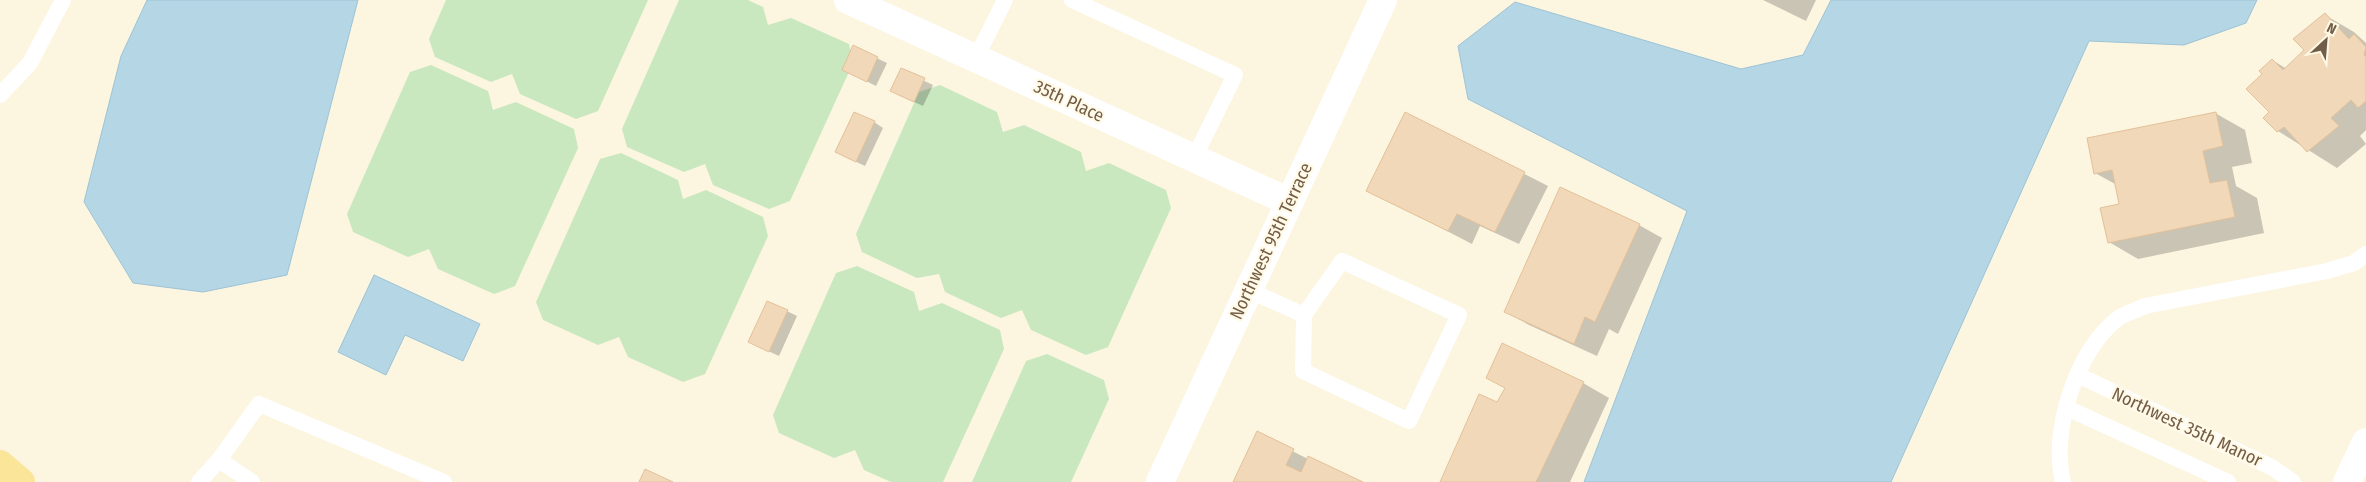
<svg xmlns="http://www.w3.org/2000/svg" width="2366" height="482" font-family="'Fira Sans Condensed',sans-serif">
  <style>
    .green { fill: #c9e8bf }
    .water { fill: #b5d6e4; stroke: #9cc3d6 }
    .shadow { fill: #0003 }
    .building { fill: #f1d8b8; stroke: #e3c199 }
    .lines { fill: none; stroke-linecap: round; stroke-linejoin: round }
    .lane { stroke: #fff; stroke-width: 16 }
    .street { stroke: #fff; stroke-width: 28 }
    .secondary { stroke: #fff; stroke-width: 28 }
    .primary { stroke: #fae598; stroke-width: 28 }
    .labels { text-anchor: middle; stroke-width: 4.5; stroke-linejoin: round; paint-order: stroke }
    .street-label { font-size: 18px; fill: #725d48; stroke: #fff9e6 }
  </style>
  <rect width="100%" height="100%" fill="#fcf5e0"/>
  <!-- green -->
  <g class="green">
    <path d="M446 0H648L598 111 576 119 520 94 512 74 491 82 435 57 429 39Z"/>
    <path d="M679 0H748L763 7 768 25 791 18 849 44 853 63 790 201 769 209 713 185 705 164 684 172 627 147 622 129Z"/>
    <path d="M431 65 488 91 493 110 516 102 574 129 578 148 515 286 494 294 438 269 429 249 408 257 353 232 347 214 410 72Z"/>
    <path d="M940 85 997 112 1003 132 1024 125 1081 152 1086 171 1109 163 1166 190 1171 208 1108 347 1086 355 1031 330 1022 310 1001 318 945 292 939 274 917 278 862 252 856 234 919 92Z"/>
    <path d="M621 153 678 180 683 199 706 190 763 217 768 236 705 374 683 382 628 357 619 337 598 345 543 320 536 302 600 159Z"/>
    <path d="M857 266 914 292 919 311 942 303 1000 330 1004 349 943 482H891L864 470 855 450 834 458 779 433 773 415 836 273Z"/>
    <path d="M1047 354 1104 380 1109 399 1071 482H972L1026 361Z"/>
  </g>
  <!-- water -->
  <g class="water">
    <path d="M147 0H358L287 275 203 292 133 283 84 202 121 56Z"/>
    <path d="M1831 0H2257L2246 23 2184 45 2089 41 1891 482H1584L1687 211 1468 99 1458 46 1515 2 1741 69 1803 55Z"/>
    <path d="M374 275 480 324 463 361 405 335 386 375 338 352Z"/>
  </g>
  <!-- shadow -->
  <g class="shadow">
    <path d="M1763 0H1816L1806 21Z"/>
    <path d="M2325 15 2354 32 2366 43V130L2360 136 2366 144 2337 168 2278 131 2265 118 2271 112 2263 75 2272 60 2287 69 2305 50Z"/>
    <path d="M853 47 887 63 876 86 852 74Z"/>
    <path d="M901 70 933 85 923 106 901 96Z"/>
    <path d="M1406 113 1548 186 1519 244 1480 226 1472 244 1368 190Z"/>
    <path d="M2215 113 2245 130 2252 163 2232 167 2236 186 2257 198 2264 233 2138 259 2109 242 2121 205 2117 185 2095 173Z"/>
    <path d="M874 122 883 128 865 166 846 157Z"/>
    <path d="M1639 225 1662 238 1618 334 1609 329 1597 356 1529 325 1506 312Z"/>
    <path d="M768 302 797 316 779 356 759 347Z"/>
    <path d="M1487 378 1583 383 1609 398 1570 482H1441L1498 404 1506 388Z"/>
    <path d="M1257 433 1308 459 1360 482H1235Z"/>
  </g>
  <!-- building -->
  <g class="building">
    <path d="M2325 13 2349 39 2354 34 2366 47 2364 55 2366 57V101L2358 108 2351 100 2331 118 2339 126 2307 152 2284 127 2277 132 2263 118 2269 112 2246 89 2262 74 2259 71 2272 59 2283 70 2304 50 2293 39Z"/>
    <path d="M853 45 878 57 867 82 842 70Z"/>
    <path d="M901 68 925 78 914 102 890 91Z"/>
    <path d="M854 112 875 121 856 162 835 152Z"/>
    <path d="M1405 112 1525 172 1495 232 1457 214 1448 231 1366 191Z"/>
    <path d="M2216 112 2223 146 2203 151 2210 183 2227 180 2235 217 2108 243 2100 208 2119 204 2112 170 2094 174 2087 138Z"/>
    <path d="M1560 187 1640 224 1595 322 1585 317 1574 344 1504 312Z"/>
    <path d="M767 301 788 310 769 352 748 342Z"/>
    <path d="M1502 343 1584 382 1536 482H1440L1479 394 1497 402 1505 388 1486 378Z"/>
    <path d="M1257 431 1294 449 1286 465 1301 472 1308 456 1363 482H1233Z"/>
    <path d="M645 469 673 482H639Z"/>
  </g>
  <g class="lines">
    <!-- lane -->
    <g class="lane">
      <path d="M1072 0 1235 75 1194 158"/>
      <path d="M976 58 1005 0"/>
      <path d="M0 95 30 63 63 0"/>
      <path d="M1248 290 1304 315 1303 371 1409 421 1459 315 1342 261 1304 315"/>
      <path d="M2078 375 2273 468 2293 482"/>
      <path d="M2067 408 2228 482"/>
      <path d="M219 460 252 482"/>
      <path d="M199 482 219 460 259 404 444 482"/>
      <path d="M2063 482C2050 432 2077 347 2120 317 2127 313 2137 310 2145 306L2327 271 2354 263 2366 254"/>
    </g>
    <!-- street -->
    <g class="street">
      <path d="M848 0 1290 202"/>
      <path d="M1160 482 1383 0"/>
    </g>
    <!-- secondary -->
    <path class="secondary" d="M2347 482 2366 442"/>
    <!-- primary -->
    <path class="primary" d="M0 464 21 482"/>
  </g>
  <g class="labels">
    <!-- street labels -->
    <g class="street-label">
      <text transform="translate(1069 101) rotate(25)" y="6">35th Place</text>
      <text transform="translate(1271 241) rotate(-65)" y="6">Northwest 95th Terrace</text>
      <text transform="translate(2187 427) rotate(25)" y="6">Northwest 35th Manor</text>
    </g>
  </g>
  <!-- north arrow -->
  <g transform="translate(2326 40) rotate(26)" stroke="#fff9e6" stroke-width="4" paint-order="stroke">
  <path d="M0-4L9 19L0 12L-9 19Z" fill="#725d48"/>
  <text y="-8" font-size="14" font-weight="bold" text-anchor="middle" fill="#725d48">N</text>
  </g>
</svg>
